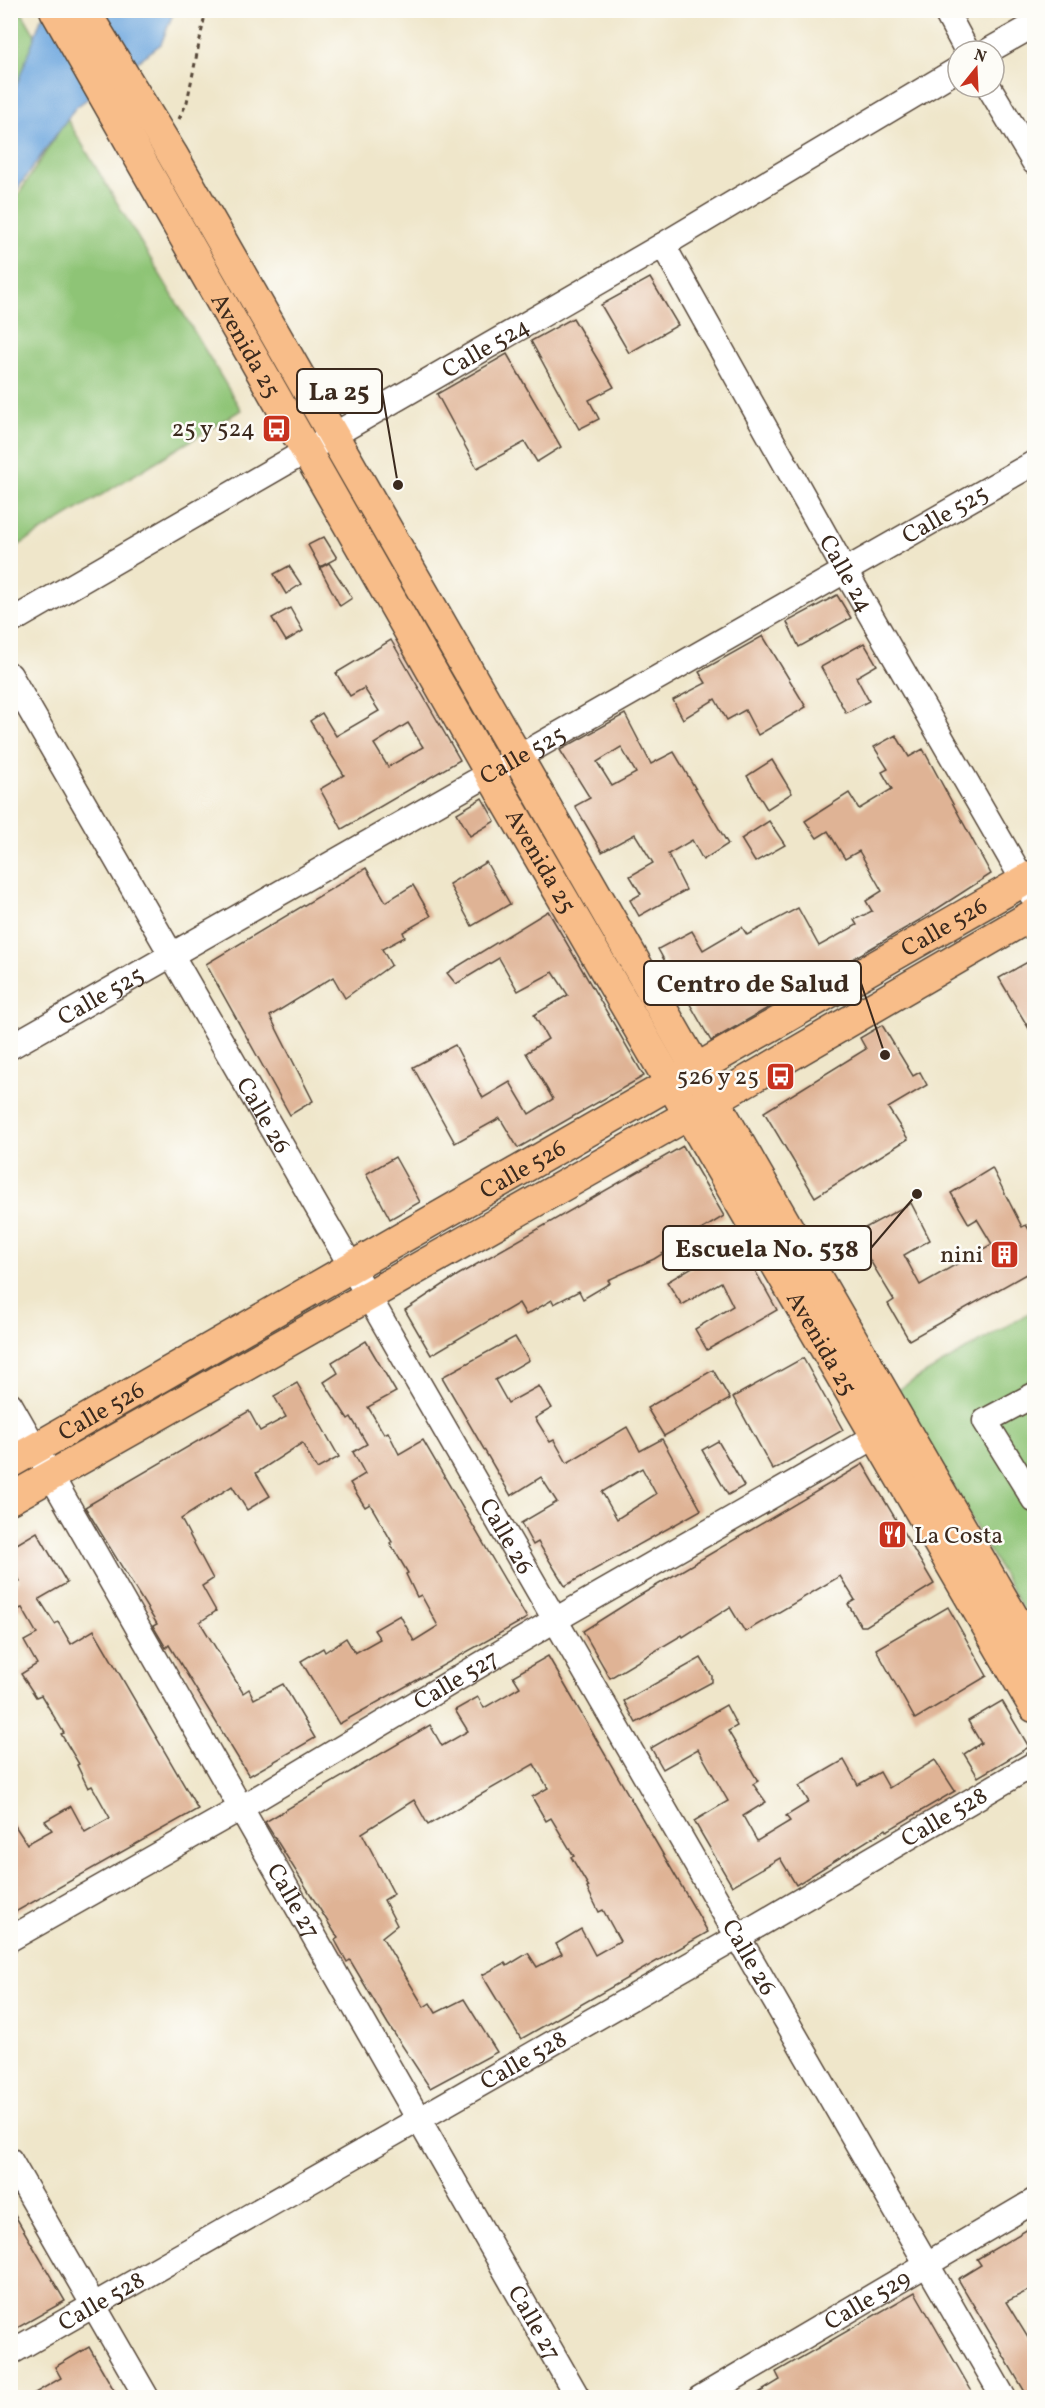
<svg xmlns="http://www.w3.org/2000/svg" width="1045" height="2408" font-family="Vollkorn,serif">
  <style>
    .green { fill: #8ec476; stroke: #64774a; stroke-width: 1.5 }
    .water { fill: #70a8df; stroke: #56697e; stroke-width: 1.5 }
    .building { fill: #dfb395; fill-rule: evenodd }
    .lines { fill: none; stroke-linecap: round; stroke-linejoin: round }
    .minor-casing { stroke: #564638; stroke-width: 27 }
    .major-casing { stroke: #564638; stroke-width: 33 }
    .path { stroke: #564638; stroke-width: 3; stroke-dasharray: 4.5 4.5; stroke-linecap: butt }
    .minor { stroke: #fff; stroke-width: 24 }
    .major { stroke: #f8bd89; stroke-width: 30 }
    .labels { text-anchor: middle; stroke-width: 5; stroke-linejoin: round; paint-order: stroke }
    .street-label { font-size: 24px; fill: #3b2a1e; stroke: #fdfcf7 }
    .poi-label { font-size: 24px; fill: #3b2a1e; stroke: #fdfcf7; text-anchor: end }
    .leader { fill: none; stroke: #3b2a1e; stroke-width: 2 }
    .callout-dot { fill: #3b2a1e; stroke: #fdfcf7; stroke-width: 2 }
    .callout { fill: #fdfcf7; stroke: #3b2a1e; stroke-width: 2 }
    .callout-label { font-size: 26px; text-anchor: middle; font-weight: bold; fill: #3b2a1e }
  </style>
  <rect width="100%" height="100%" fill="#fdfcf7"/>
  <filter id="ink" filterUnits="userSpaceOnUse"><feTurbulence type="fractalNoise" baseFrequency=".0167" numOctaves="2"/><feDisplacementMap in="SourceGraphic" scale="12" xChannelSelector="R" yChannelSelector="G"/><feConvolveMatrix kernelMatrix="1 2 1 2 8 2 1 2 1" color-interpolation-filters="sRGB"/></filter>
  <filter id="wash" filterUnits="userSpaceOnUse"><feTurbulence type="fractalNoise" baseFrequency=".008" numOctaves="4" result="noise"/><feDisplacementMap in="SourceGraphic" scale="24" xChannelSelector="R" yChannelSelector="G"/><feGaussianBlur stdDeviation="1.35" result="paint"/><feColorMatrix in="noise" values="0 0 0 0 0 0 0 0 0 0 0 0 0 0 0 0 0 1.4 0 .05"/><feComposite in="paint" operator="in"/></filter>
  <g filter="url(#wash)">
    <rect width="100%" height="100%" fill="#efe6ca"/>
    <!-- green -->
    <g class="green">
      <path d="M11 11H21L45 52 11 96Z"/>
      <path d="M67 119 241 410 11 550V206Z"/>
      <path d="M1034 1310V1629L897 1390Z"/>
    </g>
    <!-- water -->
    <path class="water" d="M47 11H174L161 44 75 108 11 198V95L16 87 41 19Z"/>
    <g id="blocks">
      <!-- building -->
      <g class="building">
        <path d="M650 278 678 325 629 353 601 305Z"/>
        <path d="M573 318 614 387 589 400 599 419 579 429 531 341Z"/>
        <path d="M507 354 561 447 537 462 525 442 477 468 437 394Z"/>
        <path d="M324 537 337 558 320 567 308 545Z"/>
        <path d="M329 563 352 598 340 606 320 568Z"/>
        <path d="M289 566 301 584 286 594 274 574Z"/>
        <path d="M837 595 851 618 799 647 787 622Z"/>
        <path d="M290 608 303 631 286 641 272 618Z"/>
        <path d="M763 636 806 707 758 735 745 710 727 720 715 699 683 719 673 700 706 683 699 672Z"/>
        <path d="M391 640 460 760 342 829 320 789 344 775 310 721 322 713 336 736 379 711 364 688 350 696 336 673ZM408 723 423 747 388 767 374 744Z"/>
        <path d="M864 643 877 665 856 677 869 701 846 713 821 667Z"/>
        <path d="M625 714 651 764 674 752 728 844 703 860 692 840 668 854 686 890 639 916 630 900 641 894 630 876 653 863 635 834 602 852 575 806 590 798 560 750ZM621 747 636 773 612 786 597 762Z"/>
        <path d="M896 735 909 757 923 749 991 874 923 918 711 1041 683 992 672 965 668 967 658 949 692 931 703 950 742 927 747 935 798 908 819 946 857 925 854 920 872 911 866 901 882 891 859 851 845 859 828 831 817 838 805 821 849 793 859 809 892 789 882 772 888 769 874 747Z"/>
        <path d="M772 760 792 793 767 809 747 776Z"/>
        <path d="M482 798 495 821 470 836 457 813Z"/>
        <path d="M769 821 785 845 755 862 741 839Z"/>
        <path d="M486 862 510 904 472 926 449 884Z"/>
        <path d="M366 868 386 902 413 885 431 916 403 932 405 937 382 949 391 965 345 998 333 977 270 1016 313 1101 290 1115 206 964Z"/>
        <path d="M548 911 644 1076 518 1148 500 1118 455 1143 413 1067 455 1045 483 1098 510 1082 529 1114 553 1099 526 1053 548 1039 534 1015 568 995 553 972 518 991 499 958 456 984 447 973Z"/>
        <path d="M1035 958V1039L999 978Z"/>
        <path d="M882 1025 913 1076 920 1072 927 1085 888 1108 908 1139 815 1197 764 1112 866 1049 860 1038Z"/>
        <path d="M683 1146 724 1216 654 1259 608 1280 610 1283 583 1299 579 1291 554 1304 552 1300 526 1315 519 1303 431 1355 405 1310 458 1275Z"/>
        <path d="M395 1157 420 1202 390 1219 366 1174Z"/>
        <path d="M992 1168 1022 1227 1026 1225 1035 1238V1269L909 1340 888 1304 894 1300 854 1234 911 1203 930 1240 904 1255 920 1285 992 1244 977 1219 969 1224 951 1193Z"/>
        <path d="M738 1240 777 1310 707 1350 695 1329 733 1306 721 1282 682 1305 667 1282Z"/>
        <path d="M515 1337 529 1360 495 1380 508 1403 539 1386 552 1408 535 1418 550 1442 554 1440 567 1463 627 1427 640 1451 662 1439 701 1510 565 1586 538 1542 533 1545 521 1523 557 1502 541 1477 511 1496 442 1377ZM642 1468 656 1494 617 1519 602 1492Z"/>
        <path d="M366 1341 396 1392 368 1407 384 1434 388 1432 399 1454 423 1440 527 1618 339 1724 301 1661 323 1648 325 1652 346 1638 355 1653 380 1639 374 1630 400 1615 414 1641 438 1626 421 1595 417 1597 406 1574 408 1573 390 1543 392 1542 370 1504 365 1507 350 1483 365 1474 353 1452 367 1444 351 1417 348 1419 324 1382 338 1373 332 1362Z"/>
        <path d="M803 1358 843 1430 773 1470 733 1397Z"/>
        <path d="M713 1370 730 1399 664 1436 647 1408Z"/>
        <path d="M297 1383 339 1457 317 1469 302 1443 256 1473 270 1496 247 1510 232 1486 181 1519 213 1579 202 1586 216 1611 200 1622 243 1693 249 1689 254 1699 283 1684 315 1738 249 1776 169 1645 166 1648 153 1626 157 1624 85 1507 249 1411 260 1431 286 1417 274 1396Z"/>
        <path d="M718 1441 744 1486 728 1495 702 1450Z"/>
        <path d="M863 1464 934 1584 866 1626H861L848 1604 855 1600 840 1576 745 1632 730 1607 683 1637 682 1635 610 1678 583 1631 637 1597Z"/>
        <path d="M37 1532 67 1583 39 1599 55 1624 58 1622 71 1644 94 1630 198 1809 10 1915V1818L27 1844 52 1830 45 1821 71 1806 85 1832 110 1818 92 1786 88 1788 77 1765 79 1764 61 1734 64 1733 41 1695 36 1697 21 1674 37 1664 24 1641 37 1634 22 1608 19 1609 10 1596V1587L20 1581 10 1565V1548Z"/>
        <path d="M948 1607 987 1676 915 1719 876 1649Z"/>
        <path d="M548 1656 708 1932 521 2039 482 1975 505 1963 507 1966 528 1953 537 1967 562 1954 556 1944 581 1929 595 1955 620 1941 603 1910 599 1912 587 1888 589 1887 571 1857 574 1856 551 1818 546 1821 532 1797 548 1788 534 1764 428 1825 414 1800 362 1833 394 1894 384 1900 397 1925 382 1937 424 2007 430 2003 436 2013 464 1999 497 2052 430 2088 388 2024 350 1960 347 1962 335 1940 338 1938 265 1822 430 1725 442 1746 468 1731 455 1710 478 1697 484 1708 520 1687 513 1676Z"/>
        <path d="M701 1658 712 1676V1682L636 1723 624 1701Z"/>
        <path d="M1002 1701 1029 1747 978 1777 964 1754 981 1743 968 1721Z"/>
        <path d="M726 1705 737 1726 728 1731 758 1781 753 1784 766 1802 743 1816 757 1841 790 1821 786 1816 809 1802 799 1786 844 1760 858 1785 880 1772 889 1788 935 1760 955 1791 887 1831 886 1829 796 1885 780 1858 732 1886 694 1821 728 1801 698 1749 663 1769 651 1748Z"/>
        <path d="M10 2207 65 2301 10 2332Z"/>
        <path d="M1035 2225V2287L1006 2302 1030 2341 1035 2338V2397H1028L958 2279 981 2265 977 2259Z"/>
        <path d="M915 2292 975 2397H752L780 2380 776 2372Z"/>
        <path d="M89 2347 118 2397H28L61 2378 55 2367Z"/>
      </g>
    </g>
  </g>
  <g filter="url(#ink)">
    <use href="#blocks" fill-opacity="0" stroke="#564638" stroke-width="1.5"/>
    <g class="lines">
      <defs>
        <g id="minor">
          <path d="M945 10 967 51"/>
          <path d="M988 51 1034 25"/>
          <path d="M989 87 1034 162"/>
          <path id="s1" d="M663 245 844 569 1034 899"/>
          <path id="s2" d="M10 622 663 245 958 69"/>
          <path id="s3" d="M10 675 1004 2398"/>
          <path id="s4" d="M10 1047 1034 463"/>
          <path d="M1034 1395 985 1421 1034 1500"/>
          <path id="s5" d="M10 1404 578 2398"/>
          <path id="s6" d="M10 1939 241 1808 555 1620 890 1428"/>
          <path d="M10 2160 147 2398"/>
          <path id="s7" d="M10 2353 738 1937 1034 1764"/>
          <path id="s8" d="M700 2398 1034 2201"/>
        </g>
        <g id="major">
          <path id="s9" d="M55 10 491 775 1034 1707"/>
          <path d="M84 10 172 154 713 1098 1034 1653"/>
          <path id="s10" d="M10 1463 1034 875"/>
          <path d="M10 1499 688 1115 1034 914"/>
        </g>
      </defs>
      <!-- minor casing -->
      <use href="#minor" class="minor-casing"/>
      <!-- major casing -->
      <use href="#major" class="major-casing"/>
      <!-- path -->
      <path class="path" d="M179 119 187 102 206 10"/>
      <!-- minor -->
      <use href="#minor" class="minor"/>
      <!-- major -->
      <use href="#major" class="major"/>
    </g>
  </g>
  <!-- icons -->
  <defs>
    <symbol id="bus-square" viewBox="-11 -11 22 22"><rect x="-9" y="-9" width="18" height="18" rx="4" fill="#c8321e" stroke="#fdfcf7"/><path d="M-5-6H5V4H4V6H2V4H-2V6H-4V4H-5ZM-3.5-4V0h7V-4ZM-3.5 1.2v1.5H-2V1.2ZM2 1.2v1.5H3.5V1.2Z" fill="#fff"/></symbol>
    <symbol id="building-square" viewBox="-11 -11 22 22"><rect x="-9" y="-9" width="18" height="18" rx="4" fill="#c8321e" stroke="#fdfcf7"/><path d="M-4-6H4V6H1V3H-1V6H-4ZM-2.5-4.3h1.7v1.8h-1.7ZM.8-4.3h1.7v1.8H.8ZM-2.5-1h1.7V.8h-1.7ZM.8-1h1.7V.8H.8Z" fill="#fff"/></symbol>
    <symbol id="restaurant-square" viewBox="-11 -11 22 22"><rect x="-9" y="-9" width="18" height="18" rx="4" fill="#c8321e" stroke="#fdfcf7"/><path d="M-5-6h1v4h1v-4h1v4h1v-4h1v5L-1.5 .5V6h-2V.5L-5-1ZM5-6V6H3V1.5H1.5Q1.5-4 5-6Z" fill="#fff"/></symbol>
  </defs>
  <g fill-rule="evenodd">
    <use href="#bus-square" x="260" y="412" width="33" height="33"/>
    <use href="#bus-square" x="764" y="1060" width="33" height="33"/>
    <use href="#building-square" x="988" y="1238" width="33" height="33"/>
    <use href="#restaurant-square" x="876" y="1518" width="33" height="33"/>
  </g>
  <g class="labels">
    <!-- street labels -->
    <g class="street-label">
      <text dy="8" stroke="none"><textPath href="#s9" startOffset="386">Avenida 25</textPath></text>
      <text dy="8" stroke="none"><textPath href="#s2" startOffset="549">Calle 524</textPath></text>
      <text dy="8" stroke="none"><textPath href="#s4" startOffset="1076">Calle 525</textPath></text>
      <text dy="8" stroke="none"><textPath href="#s1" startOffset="376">Calle 24</textPath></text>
      <text dy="8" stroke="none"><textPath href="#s4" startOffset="590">Calle 525</textPath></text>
      <text dy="8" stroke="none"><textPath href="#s9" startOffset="980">Avenida 25</textPath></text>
      <text dy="8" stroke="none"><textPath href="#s10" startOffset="1077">Calle 526</textPath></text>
      <text dy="8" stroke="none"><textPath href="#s4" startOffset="104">Calle 525</textPath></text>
      <text dy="8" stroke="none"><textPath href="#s3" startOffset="508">Calle 26</textPath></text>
      <text dy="8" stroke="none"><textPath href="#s10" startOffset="591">Calle 526</textPath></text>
      <text dy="8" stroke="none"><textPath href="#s9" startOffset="1538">Avenida 25</textPath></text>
      <text dy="8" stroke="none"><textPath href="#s10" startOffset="105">Calle 526</textPath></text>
      <text dy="8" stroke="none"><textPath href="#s3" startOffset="994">Calle 26</textPath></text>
      <text dy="8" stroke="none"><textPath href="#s6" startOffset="516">Calle 527</textPath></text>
      <text dy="8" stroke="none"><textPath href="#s7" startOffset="1077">Calle 528</textPath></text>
      <text dy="8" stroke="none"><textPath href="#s5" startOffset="572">Calle 27</textPath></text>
      <text dy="8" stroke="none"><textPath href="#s3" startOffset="1480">Calle 26</textPath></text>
      <text dy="8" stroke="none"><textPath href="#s7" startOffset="591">Calle 528</textPath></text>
      <text dy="8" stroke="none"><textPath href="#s8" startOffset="194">Calle 529</textPath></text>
      <text dy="8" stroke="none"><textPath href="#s7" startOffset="105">Calle 528</textPath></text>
      <text dy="8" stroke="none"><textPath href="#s5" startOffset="1058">Calle 27</textPath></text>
    </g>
    <!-- poi labels -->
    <g class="poi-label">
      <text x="255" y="436">25 y 524</text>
      <text x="759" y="1084">526 y 25</text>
      <text x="983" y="1262">nini</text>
      <text x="914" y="1543" text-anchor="start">La Costa</text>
    </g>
  </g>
  <!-- callouts -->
  <path class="leader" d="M398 485L382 391M885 1055L861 983M917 1194L871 1248"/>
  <g class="callout-dot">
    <circle cx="398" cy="485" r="6"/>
    <circle cx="885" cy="1055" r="6"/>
    <circle cx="917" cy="1194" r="6"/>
  </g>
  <g class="callout">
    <rect x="297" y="369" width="85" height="44" rx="6"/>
    <rect x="644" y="961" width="217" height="44" rx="6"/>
    <rect x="663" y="1226" width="208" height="44" rx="6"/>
  </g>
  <g class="callout-label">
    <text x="339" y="400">La 25</text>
    <text x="753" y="992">Centro de Salud</text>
    <text x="767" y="1257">Escuela No. 538</text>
  </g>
  <!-- margin -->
  <rect width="1045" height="2408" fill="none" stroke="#fdfcf7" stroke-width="36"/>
  <!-- north arrow -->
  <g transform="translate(976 69) rotate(18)"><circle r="28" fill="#fdfcf7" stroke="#afa8a0" stroke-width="1.5"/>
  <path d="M0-4.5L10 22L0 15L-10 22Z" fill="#c8321e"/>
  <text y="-9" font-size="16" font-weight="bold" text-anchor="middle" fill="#3b2a1e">N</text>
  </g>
</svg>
